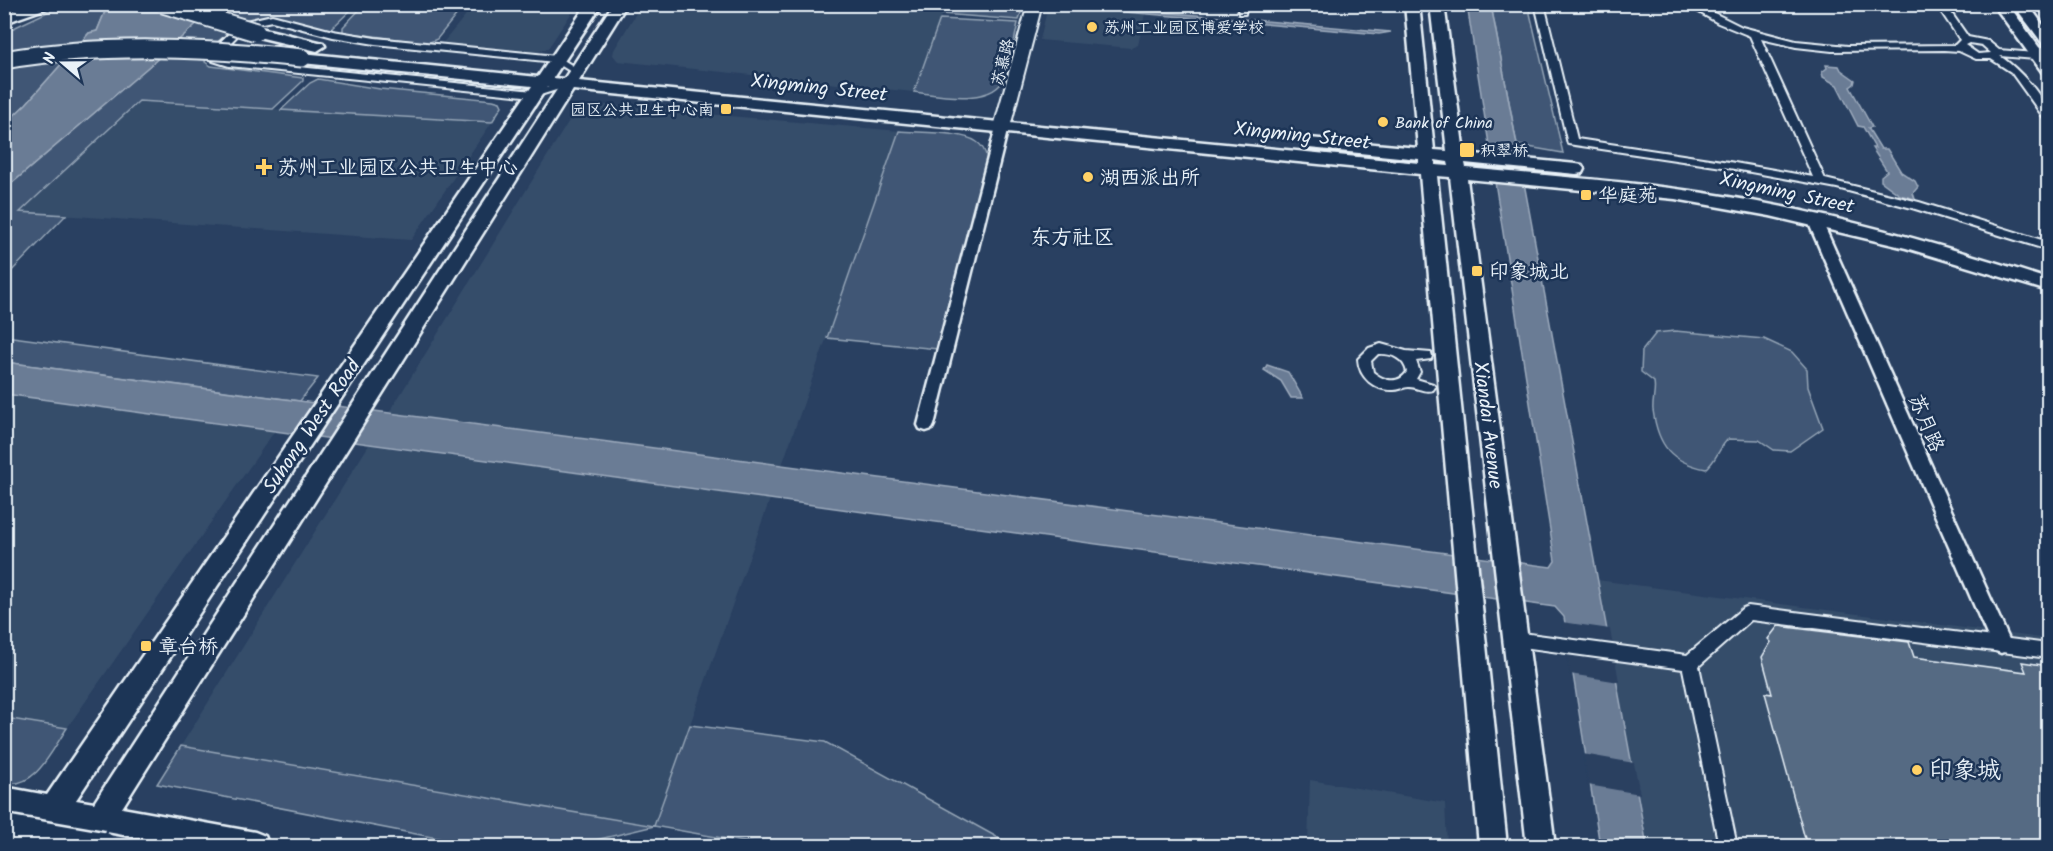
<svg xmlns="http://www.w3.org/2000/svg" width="2053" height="851" font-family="Kalam,'LXGW WenKai TC',sans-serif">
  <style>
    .built { fill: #364d6b }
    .green { fill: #415774; stroke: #94a4b6; stroke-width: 1.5 }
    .water { fill: #6b7c95; stroke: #9dabbd; stroke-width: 1.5 }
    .pier { fill: #294061 }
    .building { fill: #556a83; stroke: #e8f1f8; stroke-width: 1.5 }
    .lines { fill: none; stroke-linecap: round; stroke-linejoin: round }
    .minor-casing { stroke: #e8f1f8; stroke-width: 4 }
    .tertiary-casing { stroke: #e8f1f8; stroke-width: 5 }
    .secondary-casing { stroke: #e8f1f8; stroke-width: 4 }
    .primary-casing { stroke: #e8f1f8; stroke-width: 5 }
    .trunk-casing { stroke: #e8f1f8; stroke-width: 5 }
    .minor { fill: #1d3557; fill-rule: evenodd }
    .tertiary { fill: #1d3557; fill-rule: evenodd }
    .secondary { fill: #1d3557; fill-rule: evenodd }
    .primary { fill: #1d3557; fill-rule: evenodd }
    .trunk { fill: #1d3557; fill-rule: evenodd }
    .trunk-bridge-casing { stroke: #e8f1f8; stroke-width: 21; stroke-linecap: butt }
    .motorway-bridge-casing { stroke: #e8f1f8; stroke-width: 33; stroke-linecap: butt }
    .trunk-bridge { stroke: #1d3557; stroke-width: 17 }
    .motorway-bridge { stroke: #1d3557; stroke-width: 28 }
    .poi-dot { fill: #ffd166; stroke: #1d3557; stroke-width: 2 }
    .labels { text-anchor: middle; stroke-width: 5; stroke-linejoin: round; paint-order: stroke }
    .far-poi-label { font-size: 16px; fill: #e8f1f8; stroke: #1d3557; text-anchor: start }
    .far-street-label { font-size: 16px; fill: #e8f1f8; stroke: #1d3557 }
    .street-label { font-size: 20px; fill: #e8f1f8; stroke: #1d3557 }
    .poi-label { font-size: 20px; fill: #e8f1f8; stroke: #1d3557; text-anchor: start }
    .neighbourhood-label { font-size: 21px; fill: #e8f1f8; stroke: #1d3557 }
    .near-poi-label { font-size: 24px; fill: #e8f1f8; stroke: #1d3557; text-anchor: start }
  </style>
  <rect width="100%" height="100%" fill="#294061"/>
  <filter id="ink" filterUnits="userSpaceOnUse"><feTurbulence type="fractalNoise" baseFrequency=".0167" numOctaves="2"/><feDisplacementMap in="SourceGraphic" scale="12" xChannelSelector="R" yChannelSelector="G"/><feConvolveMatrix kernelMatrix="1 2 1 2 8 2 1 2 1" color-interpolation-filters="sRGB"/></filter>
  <g filter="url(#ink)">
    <!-- built -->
    <g class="built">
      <path d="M343 5H465L458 13Z"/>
      <path d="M474 5V4L577 5 548 48 535 53 442 44Z"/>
      <path d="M641 5H945L914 92 618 61 613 55 614 50Z"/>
      <path d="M1048 6 1145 14 1138 45 1131 48 1040 40Z"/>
      <path d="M139 101 492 122 411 240 19 212Z"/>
      <path d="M595 104 899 131 782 465 389 413 575 111Z"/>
      <path d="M4 390 281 422 67 728 5 718Z"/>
      <path d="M369 445 770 499 654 826 181 746Z"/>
      <path d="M1597 580 2048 639V846H1647Z"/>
      <path d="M1310 780 1445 803 1447 846H1308Z"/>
    </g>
    <!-- green -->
    <g class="green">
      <path d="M343 4 355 6 330 30 264 17C245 20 209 41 205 62L211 66 303 78V81L273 109 139 101 20 212 66 215 5 278V189L161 56 217 5Z"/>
      <path d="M62 5H101L96 9H106L97 31 89 33 26 104 5 124V32Z"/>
      <path d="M945 5V4L1023 5 1019 20 942 14Z"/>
      <path d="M1491 5H1528L1563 153 1517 145Z"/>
      <path d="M363 6 458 13 437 39 428 43 343 32V27Z"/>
      <path d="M940 19 1018 23C1014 41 1011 61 1005 77 993 107 938 95 914 92Z"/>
      <path d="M318 79 380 89 493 100 500 102 502 106 492 122 281 110 310 83Z"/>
      <path d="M899 131C918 133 962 131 977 142 983 146 985 151 987 158L938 349 827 338Z"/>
      <path d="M1675 331 1764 339 1792 352 1807 369 1808 387 1823 428 1790 451 1774 450 1759 440 1728 439C1718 449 1717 460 1706 469 1671 462 1658 446 1653 410 1652 401 1656 392 1654 382L1641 372 1642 351 1656 333Z"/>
      <path d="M5 336 318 378 300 401 5 362Z"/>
      <path d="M5 718 67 728C52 750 36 789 5 783Z"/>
      <path d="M690 725 825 742 1013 846H767L654 826 571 846H478L157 784 181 746 654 826Z"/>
    </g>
    <!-- water -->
    <g class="water">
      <path d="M101 5H217L161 56 5 189V124L26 104 89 33 97 31 106 9 96 10Z"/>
      <path d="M1044 5H1081L1391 32 1379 34Z"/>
      <path d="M1467 5H1491L1647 846H1600L1564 617 1555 607 5 394V362L1551 567 1555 561Z"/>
      <path d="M1826 65 1839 66 1841 70 1855 80 1854 84 1850 87 1872 127 1868 128 1881 149H1887L1901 172 1915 181 1918 187 1913 193 1915 199 1900 195 1881 181V176L1887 171 1872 148H1875L1863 127 1858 126 1837 85 1823 77 1822 72 1827 68Z"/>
      <path d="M1267 365 1288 372 1303 398H1291L1281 381 1264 370Z"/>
    </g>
    <!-- pier -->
    <g class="pier">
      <path d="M1562 622 1610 629 1619 682 1570 674Z"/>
      <path d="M1583 754 1634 763 1640 794 1588 785Z"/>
    </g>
    <!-- building -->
    <path class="building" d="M1778 626 1909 642 1914 657 2026 672 2022 662 2049 666V846H1807L1765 693 1772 694 1762 657 1771 642 1768 639Z"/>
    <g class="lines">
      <defs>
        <g id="minor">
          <path d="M1237 4H1247L1245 14H1239Z"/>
          <path d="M1535 4H1544L1577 139 1729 162 1813 177 1750 36 1718 23 1685 4H1696L1742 27 1796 41 1848 46 1955 45 1960 40 1936 4H1945L1968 37 1988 41 1999 50 2048 54V60L2000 56C2017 68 2048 98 2048 119L2044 118 2011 72 1991 59H1976L1959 51 1944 50 1832 51 1796 47 1761 39 1825 179 1919 202 2048 242V250L1912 208 1837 188 1729 168 1568 144ZM1969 43 1982 45 1991 53 1978 54 1965 45Z"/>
          <path d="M272 15 333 31 375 38 557 56 581 71 573 73 555 62 375 44 333 37 272 21 247 26 219 54 220 57 230 60 534 91 567 82 572 85 534 97 229 66 213 61 209 53 211 51 241 22Z"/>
          <path d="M1381 344 1406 351 1431 353 1432 356 1431 359 1416 361 1420 372 1416 379 1433 384 1435 387 1433 390C1424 393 1417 387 1409 387 1404 387 1399 390 1394 390 1375 391 1359 378 1358 359L1369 348ZM1378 354C1391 353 1404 358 1407 372 1398 385 1384 381 1373 372L1371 361Z"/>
          <path d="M1748 606 2048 644V658L1751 620 1699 666 1737 846H1719L1683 669 1515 646 1509 644 1507 639 1509 634 1515 632 1687 655 1743 608Z"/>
        </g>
        <g id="tertiary">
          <path d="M2035 47 2048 49V55L2031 54 2029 51Z"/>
          <path d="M1002 123 1008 127 934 425 932 429 926 431 920 429 918 425 996 127Z"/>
          <path d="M1814 214 1821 219 2011 644 2008 650 2001 653 1994 650 1991 644 1807 219Z"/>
        </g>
        <path id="secondary" d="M1028 4H1042L1010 127 1002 132 994 127Z"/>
        <g id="primary">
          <path d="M587 4H602L553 78 564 79 613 4H627L579 81 1419 163V159L1309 148 1301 143 1309 138 1418 148 1405 4H1419L1434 150 1447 151 1430 4H1444L1464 153 1576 164 1582 165 1584 169 1582 173 1576 174 1465 163 1466 168C1551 176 1638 182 1723 196 1834 214 1942 245 2048 279V291L1906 248 1770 216 1675 199 1467 179 1555 846H1527L1450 177 1437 176 1507 846H1479L1420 174 573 90 122 808 255 832 265 836 269 846H183L107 832 98 846H68L78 827 60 824 45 846H17L20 834 31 818 4 813V787L47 795 532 86 302 63 294 58 302 53 538 77ZM547 87 558 88 94 803 76 800ZM1435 160 1448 162 1449 166 1436 165Z"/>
          <path d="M1993 4H2008L2048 60V74L2043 73Z"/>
          <path d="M2013 4H2028L2048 32V45L2043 44Z"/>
        </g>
        <g id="trunk">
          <path d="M29 4H52L50 7 16 19 11 21 4 18 6 13Z"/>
          <path d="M256 27 323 43 325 46 317 51 250 35 248 32Z"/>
        </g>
      </defs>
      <!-- minor casing -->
      <use href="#minor" class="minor-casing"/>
      <!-- tertiary casing -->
      <use href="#tertiary" class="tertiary-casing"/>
      <!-- secondary casing -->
      <use href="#secondary" class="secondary-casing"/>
      <!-- primary casing -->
      <use href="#primary" class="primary-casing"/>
      <!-- trunk casing -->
      <use href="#trunk" class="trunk-casing"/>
      <!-- minor -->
      <use href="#minor" class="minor"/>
      <!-- tertiary -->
      <use href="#tertiary" class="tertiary"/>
      <!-- secondary -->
      <use href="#secondary" class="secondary"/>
      <!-- primary -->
      <use href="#primary" class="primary"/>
      <!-- trunk -->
      <use href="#trunk" class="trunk"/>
      <defs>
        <g id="trunk-bridge">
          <path d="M163 4 256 32"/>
          <path d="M4 60C104 43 202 48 302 58"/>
        </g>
        <path id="motorway-bridge" d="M4 829 102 846"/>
      </defs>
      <!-- trunk-bridge casing -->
      <use href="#trunk-bridge" class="trunk-bridge-casing"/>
      <!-- motorway-bridge casing -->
      <use href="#motorway-bridge" class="motorway-bridge-casing"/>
      <!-- trunk-bridge -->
      <use href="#trunk-bridge" class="trunk-bridge"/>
      <!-- motorway-bridge -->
      <use href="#motorway-bridge" class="motorway-bridge"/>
    </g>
  </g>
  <!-- markers -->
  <g class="poi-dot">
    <circle cx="1092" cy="27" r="6"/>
    <rect x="720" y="103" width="12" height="12" rx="3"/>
    <circle cx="1383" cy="122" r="6"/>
    <rect x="1459" y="142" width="16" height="16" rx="3"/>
    <path d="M261 158h6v6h6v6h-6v6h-6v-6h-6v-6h6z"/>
    <circle cx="1088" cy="177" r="6"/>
    <rect x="1580" y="189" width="12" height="12" rx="3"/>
    <rect x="1471" y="265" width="12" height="12" rx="3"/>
    <rect x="140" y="640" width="12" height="12" rx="3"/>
    <circle cx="1917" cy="770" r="6"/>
  </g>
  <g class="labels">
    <!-- far-poi labels -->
    <g class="far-poi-label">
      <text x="1104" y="33">苏州工业园区博爱学校</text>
      <text x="714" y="115" text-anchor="end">园区公共卫生中心南</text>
      <text x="1395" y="128">Bank of China</text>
      <text x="1480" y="156">积翠桥</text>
    </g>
    <!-- far-street labels -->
    <g class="far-street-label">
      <text transform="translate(1002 62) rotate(-76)" y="6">苏慕路</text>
    </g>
    <!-- street labels -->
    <g class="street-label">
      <text transform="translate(819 87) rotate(6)" y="7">Xingming Street</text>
      <text transform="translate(1302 135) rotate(6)" y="7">Xingming Street</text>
      <text transform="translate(1787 192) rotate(12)" y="7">Xingming Street</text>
      <text transform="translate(1927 423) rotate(67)" y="7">苏月路</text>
      <text transform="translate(1489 425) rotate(83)" y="7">Xiandai Avenue</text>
      <text transform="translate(311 426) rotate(-56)" y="7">Suhong West Road</text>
    </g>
    <!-- poi labels -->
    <g class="poi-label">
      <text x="278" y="174">苏州工业园区公共卫生中心</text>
      <text x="1100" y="184">湖西派出所</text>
      <text x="1598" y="202">华庭苑</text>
      <text x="1489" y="278">印象城北</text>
      <text x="158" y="653">章台桥</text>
    </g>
    <!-- neighbourhood labels -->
    <g class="neighbourhood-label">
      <text x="1072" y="244">东方社区</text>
    </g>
    <!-- near-poi labels -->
    <g class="near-poi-label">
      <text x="1929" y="778">印象城</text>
    </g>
  </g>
  <!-- margin -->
  <rect width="2053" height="851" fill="none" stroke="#1d3557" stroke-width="24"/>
  <rect x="12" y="12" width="2029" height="827" fill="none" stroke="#e8f1f8" stroke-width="2" filter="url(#ink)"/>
  <!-- north arrow -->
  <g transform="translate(63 63) rotate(290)" stroke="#1d3557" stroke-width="4.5" paint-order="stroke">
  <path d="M0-4.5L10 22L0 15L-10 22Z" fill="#e8f1f8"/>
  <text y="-9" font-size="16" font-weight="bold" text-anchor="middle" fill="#e8f1f8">N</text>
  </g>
</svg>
